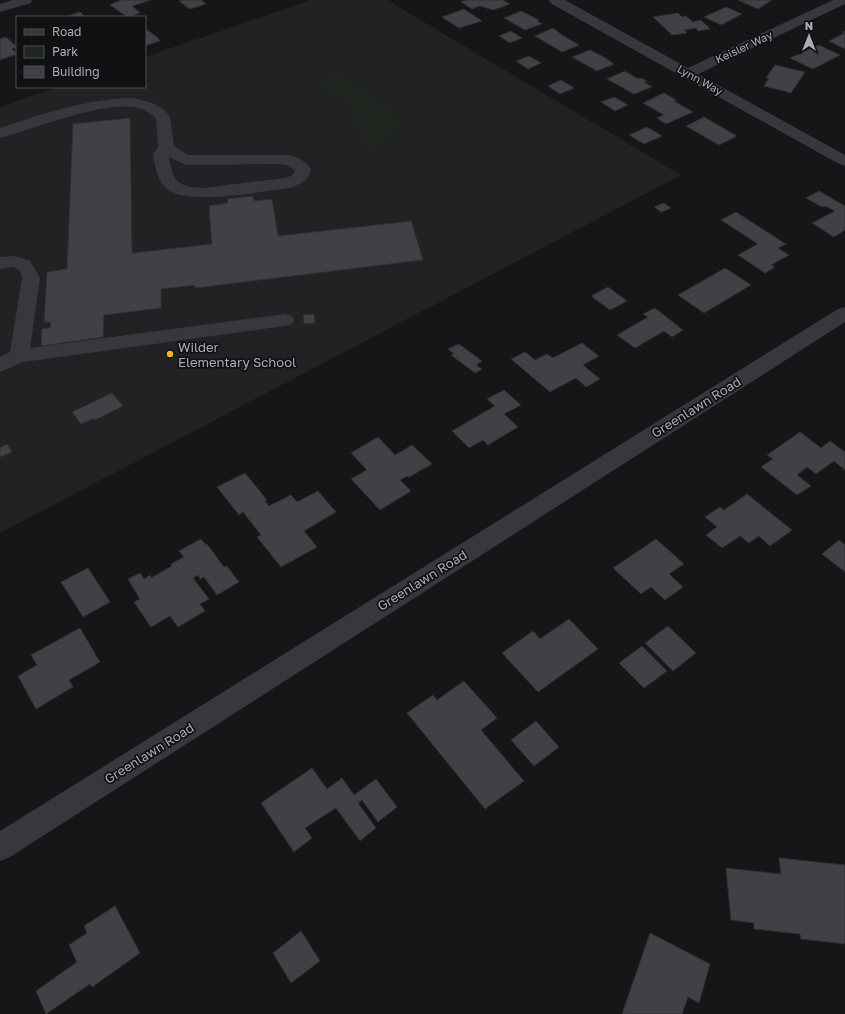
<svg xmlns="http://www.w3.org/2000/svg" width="845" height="1014" font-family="'Golos Text',sans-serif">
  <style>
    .built { fill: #222225 }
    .green { fill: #1e261f }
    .building { fill: #404145; stroke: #303034 }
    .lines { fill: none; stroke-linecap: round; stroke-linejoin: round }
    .minor { fill: #37383d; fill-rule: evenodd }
    .poi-dot { fill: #f2b134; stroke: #111113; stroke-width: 1.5 }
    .labels { text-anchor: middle; stroke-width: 3.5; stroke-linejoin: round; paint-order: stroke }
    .far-street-label { font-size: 11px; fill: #a8adb8; stroke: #111113 }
    .poi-label { font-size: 13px; fill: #a8adb8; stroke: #111113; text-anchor: start }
    .street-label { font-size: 13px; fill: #a8adb8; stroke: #111113 }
  </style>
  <rect width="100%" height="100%" fill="#161618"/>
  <!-- built -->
  <path class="built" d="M311 0H387L681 175 0 533V107L57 87H145V57Z"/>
  <!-- green -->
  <path class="green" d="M339 73 391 111 401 122C402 133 394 133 388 139 379 147 384 153 367 150L349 105 318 80Z"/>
  <!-- building -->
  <g class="building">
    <path d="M121 0H151L132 6 140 13 127 17 110 5Z"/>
    <path d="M183 0H201L206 4 190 9 179 1Z"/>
    <path d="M467 0H503L510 4 493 10 480 6 472 9 461 2Z"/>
    <path d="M738 0H772L758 9Z"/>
    <path d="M726 7 742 14 721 25 704 17Z"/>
    <path d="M464 9 482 21 459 28 442 17Z"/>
    <path d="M521 11 539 20 537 21 542 24 525 30 504 18Z"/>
    <path d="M80 12 85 17H65Z"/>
    <path d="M678 13 682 17 686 16 693 22 701 20 710 29 698 31 696 28 684 30 687 33 672 35 653 17Z"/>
    <path d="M145 28 158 38 160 41 147 45 145 44Z"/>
    <path d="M553 28 562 35 579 45 562 52 535 36Z"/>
    <path d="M511 31 522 38 510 43 499 36Z"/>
    <path d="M845 31V49L829 41 845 33 842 32Z"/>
    <path d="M6 37 17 47 12 49 17 54 0 60V39Z"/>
    <path d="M819 45 840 55 813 69 790 58Z"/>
    <path d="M590 50 604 57 614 64 597 71 572 57Z"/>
    <path d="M529 56 541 63 528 69 516 61Z"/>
    <path d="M775 65 805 72 791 93 764 86 769 78H766Z"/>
    <path d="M625 71 638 79 641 78 647 81 644 82 652 87 634 94 607 79Z"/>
    <path d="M561 80 574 88 560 94 548 86Z"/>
    <path d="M664 93 676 100 674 101 693 112 666 124 657 118 664 115 643 103Z"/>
    <path d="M614 97 628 105 615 111 601 102Z"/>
    <path d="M704 117 737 136 719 145 686 126Z"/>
    <path d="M130 118 132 253 212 244 209 206 228 203 227 199 253 196 254 201 272 199 278 236 411 221 423 260 195 288V285L161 289V308L104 315 103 337 41 346 42 329 50 328 51 322H44L47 272 67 269 73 124Z"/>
    <path d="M647 127 662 136 644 144 629 135Z"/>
    <path d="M819 191 845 206V230L834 237 812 223 835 211 825 206 822 207 806 198Z"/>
    <path d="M664 203 671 208 661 212 654 207Z"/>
    <path d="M736 212 786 244 778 248 789 255 771 265 775 267 765 273 738 255 758 244 721 220Z"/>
    <path d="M725 268 751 285 704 313 678 295Z"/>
    <path d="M608 287 627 301 610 310 591 296Z"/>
    <path d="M655 308 683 330 672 337 664 331 635 348 617 335 648 317 643 314Z"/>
    <path d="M314 314 315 323 304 324 303 315Z"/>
    <path d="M582 343 599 356 583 365 600 379 586 387 576 378 550 392 511 359 525 352 535 360 547 354 553 358Z"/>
    <path d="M459 344 482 361 476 365 482 369 475 373 451 355 454 354 448 349Z"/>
    <path d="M504 390 521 405 504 414 518 427 488 445 483 440 469 448 452 431 495 406 487 399Z"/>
    <path d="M112 393 123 406 95 420 94 418 81 424 72 412Z"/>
    <path d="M800 432 821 448 830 441 845 452V470L834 461 816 474 807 467 797 475 811 486 797 495 761 467 773 459 767 455Z"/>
    <path d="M378 437 395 455 412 445 432 464 409 477 407 476 400 480 411 491 380 510 351 479 367 470 351 453Z"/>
    <path d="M7 444 12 452 0 457V448Z"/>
    <path d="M245 473 267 500 265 501 269 506 291 495 297 502 318 491 336 512 304 531 317 547 281 567 257 537 261 535 243 512 239 515 217 487Z"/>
    <path d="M747 494 792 530 770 546 759 536 749 543 740 536 722 548 706 535 717 527 705 517 720 507 724 510Z"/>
    <path d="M201 539 206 545 207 544 224 567 227 566 239 582 217 595 204 577 200 579 198 575 193 578 209 599 200 604 205 611 178 627 170 616 151 627 134 602 140 599 128 579 140 573 144 579 150 575 151 578 172 566 171 564 184 557 179 551Z"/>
    <path d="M656 539 684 564 669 574 683 587 665 600 651 587 641 594 613 568Z"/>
    <path d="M839 540 845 545V572L822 554Z"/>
    <path d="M88 568 110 602 83 617 61 582Z"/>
    <path d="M569 619 598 649 538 692 502 653 533 631 540 639Z"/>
    <path d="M668 626 696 653 673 671 645 643Z"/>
    <path d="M80 628 100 662 69 680 73 687 36 709 18 676 37 665 31 655Z"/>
    <path d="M642 646 667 671 644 688 619 663Z"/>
    <path d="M464 681 497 718 481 730 524 781 485 809 407 713 433 695 437 700Z"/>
    <path d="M536 721 559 747 534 766 511 740Z"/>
    <path d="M312 768 327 789 342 778 354 795 376 779 397 807 378 822 362 800 358 803 376 828 360 841 336 808 305 828 312 838 294 852 261 803Z"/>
    <path d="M779 858 845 865V944L801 939 800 934 754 929V923L731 920 726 868 781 874Z"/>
    <path d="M115 906 140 953 92 987 90 984 46 1014 36 991 77 962 69 945 87 933 84 926Z"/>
    <path d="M301 931 320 961 291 983 273 953Z"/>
    <path d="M650 933 710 964 699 1003 688 997 682 1014H622Z"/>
  </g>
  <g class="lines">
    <!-- minor -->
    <g class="minor">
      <path d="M13 0H32L31 3 0 12V4Z"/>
      <path d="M549 0H565L688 68 833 0H845V4L698 74 845 155V166L839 164 550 3Z"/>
      <path d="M132 98C147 101 161 103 170 117L174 146 188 155H287C297 157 305 160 311 169 308 181 300 185 289 188 263 191 185 207 166 188 157 179 155 166 153 154L158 147 156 118C153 116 150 113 146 111 117 94 32 130 0 138V128C43 114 86 99 132 98ZM169 157 186 165 279 164 287 165 295 170 293 175 286 178 203 188C178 187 173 182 169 157Z"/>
      <path d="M15 256 30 261 40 278 30 348 285 314 292 316 294 320 292 324 285 326 23 362 0 372V357L10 352 22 278 20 271 14 267 0 269V257Z"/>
      <path d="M845 307V322L10 857 0 861V831L838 309Z"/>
    </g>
  </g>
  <!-- markers -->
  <circle class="poi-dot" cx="170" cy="354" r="4"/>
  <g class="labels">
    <!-- far-street labels -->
    <g class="far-street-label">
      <text transform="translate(744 47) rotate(-25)" y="4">Keisler Way</text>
      <text transform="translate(700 80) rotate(29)" y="4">Lynn Way</text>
    </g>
    <!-- poi labels -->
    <g class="poi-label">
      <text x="178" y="352">Wilder<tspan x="178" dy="15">Elementary School</tspan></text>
    </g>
    <!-- street labels -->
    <g class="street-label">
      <text transform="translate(696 407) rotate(-32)" y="5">Greenlawn Road</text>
      <text transform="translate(422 580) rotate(-32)" y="5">Greenlawn Road</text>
      <text transform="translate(149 753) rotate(-32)" y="5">Greenlawn Road</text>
    </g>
  </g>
  <!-- legend -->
  <rect x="16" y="16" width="130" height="72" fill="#111113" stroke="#4d4f55"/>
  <rect x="24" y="29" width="20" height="6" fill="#37383d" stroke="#4d4f55"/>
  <text x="52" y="36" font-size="12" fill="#a8adb8">Road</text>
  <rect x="24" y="46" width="20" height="12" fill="#1e261f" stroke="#4d4f55"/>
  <text x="52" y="56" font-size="12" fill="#a8adb8">Park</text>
  <rect x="24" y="66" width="20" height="12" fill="#404145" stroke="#4d4f55"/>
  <text x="52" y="76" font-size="12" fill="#a8adb8">Building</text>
  <!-- north arrow -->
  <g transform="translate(809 36)" stroke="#111113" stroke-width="3" paint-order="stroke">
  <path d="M0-3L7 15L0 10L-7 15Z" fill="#a8adb8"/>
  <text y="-6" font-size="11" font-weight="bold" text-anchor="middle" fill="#a8adb8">N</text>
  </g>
</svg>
